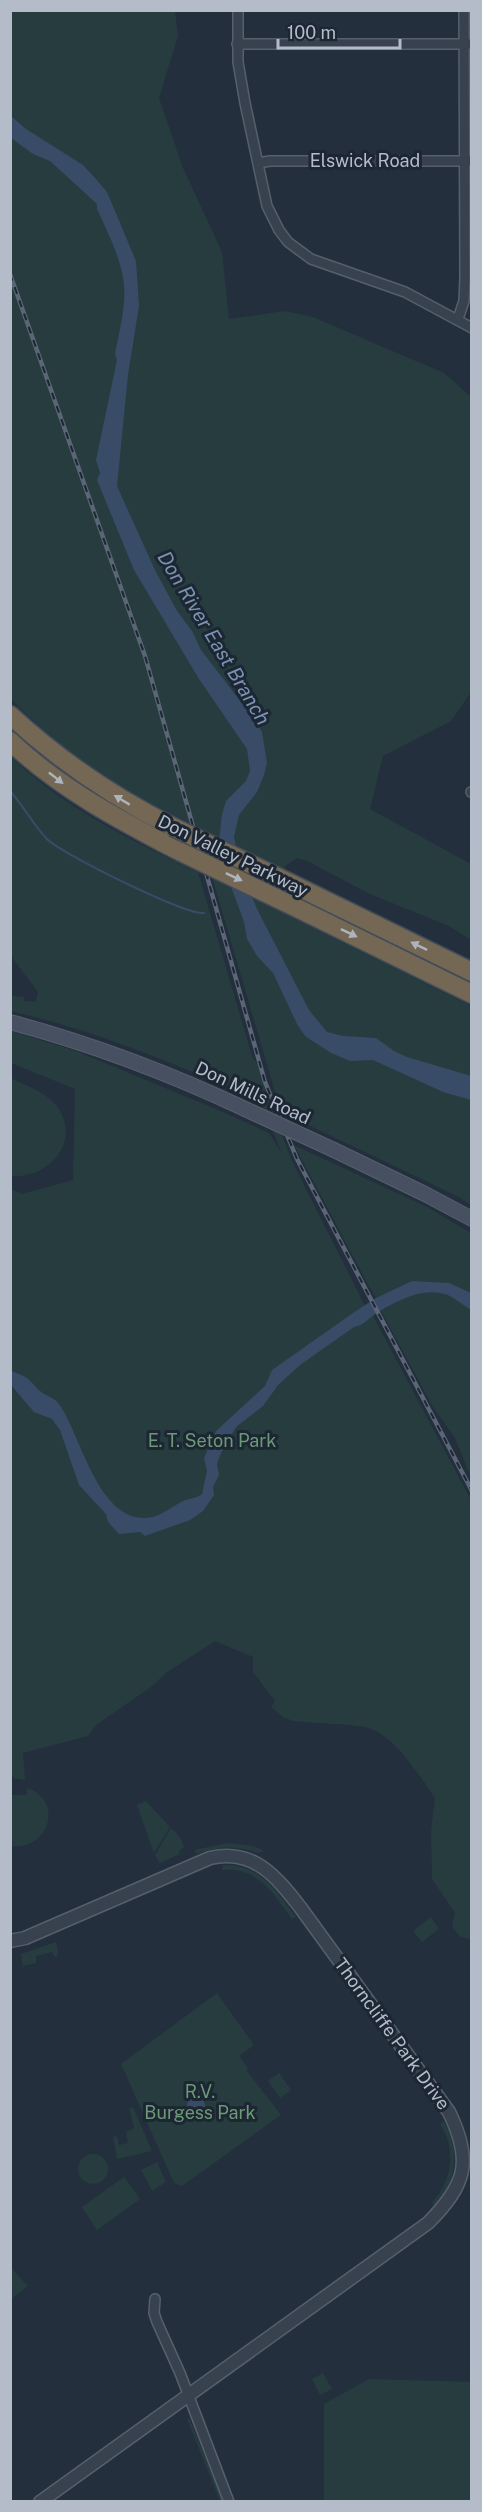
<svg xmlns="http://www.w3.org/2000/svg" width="482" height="2512" font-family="'Public Sans',sans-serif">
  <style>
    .green { fill: #263c3f }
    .water { fill: #394c67 }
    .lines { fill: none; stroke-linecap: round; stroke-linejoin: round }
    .stream { stroke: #394c67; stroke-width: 2 }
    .minor-casing { stroke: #565f6c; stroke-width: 12 }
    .tertiary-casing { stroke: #565f6c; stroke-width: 15 }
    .secondary-casing { stroke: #565f6c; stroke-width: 16 }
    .motorway-casing { stroke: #434c59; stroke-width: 21 }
    .minor { stroke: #38414e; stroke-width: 9 }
    .tertiary { stroke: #38414e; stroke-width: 12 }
    .secondary { stroke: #465061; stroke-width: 14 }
    .motorway { stroke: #746855; stroke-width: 18 }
    .rail-casing { stroke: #5a6575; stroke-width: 4.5 }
    .rail { stroke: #1d2633; stroke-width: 2; stroke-dasharray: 7; stroke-linecap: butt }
    .secondary-bridge-casing { stroke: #565f6c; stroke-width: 16; stroke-linecap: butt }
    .motorway-bridge-casing { stroke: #434c59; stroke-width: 21; stroke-linecap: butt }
    .secondary-bridge { stroke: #465061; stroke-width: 14 }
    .motorway-bridge { stroke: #746855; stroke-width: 18 }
    .oneway { fill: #aeb4bd }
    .labels { text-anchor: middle; stroke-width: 6; stroke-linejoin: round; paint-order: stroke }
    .street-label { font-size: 18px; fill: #b4bcc9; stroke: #1d2633 }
    .park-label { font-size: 18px; fill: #6b9a76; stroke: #1d2633 }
    .water-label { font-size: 20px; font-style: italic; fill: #7c92b1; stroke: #1d2633 }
  </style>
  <rect width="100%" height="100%" fill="#242f3e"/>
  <!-- green -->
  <g class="green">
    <path d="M11 11H175L178 36 159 98 183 168 222 252 229 319 285 311 313 317 444 373 471 397V692L451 721 383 756 370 809 471 864V940L449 926 370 894 307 861 297 858 285 866 293 918 471 1006V1205L459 1197 281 1112 197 826C126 794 66 756 11 699Z"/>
    <path d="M10 756C63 807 132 841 198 872L252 1056 257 1064 271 1107 292 1161 365 1306 373 1316 471 1500V1940L459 1936 452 1926 455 1913 432 1879 431 1832 435 1798C419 1775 398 1741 372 1729 359 1724 310 1723 293 1721L283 1717 271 1707 275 1701 253 1672V1657L215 1641 166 1673 151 1687 96 1725 88 1736 23 1753 25 1780 13 1778 10 1767 11 1189 22 1194 73 1180 75 1089 11 1063V1031L76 1051 223 1112 269 1133 282 1154 261 1102C180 1065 97 1031 11 1011V996L24 997V1001L36 1002 38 992 11 956Z"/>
    <path d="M11 1078C24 1085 41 1090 52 1101 85 1134 54 1179 11 1176Z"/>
    <path d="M294 1145 427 1207 471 1233V1478L455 1438 433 1407 381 1311 389 1307 382 1295 376 1298 370 1288Z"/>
    <path d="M10 1787 11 1795H27V1788C64 1800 50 1850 11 1846Z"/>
    <path d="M146 1801 170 1827 154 1853 137 1805Z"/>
    <path d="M171 1828 180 1837 184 1847 179 1851 180 1854 160 1863 155 1855Z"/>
    <path d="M228 1843 253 1846 264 1851 258 1853C237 1845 218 1846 197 1854L194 1850Z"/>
    <path d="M223 1865C260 1864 276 1890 296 1917L292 1919C274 1894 257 1866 222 1870Z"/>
    <path d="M431 1917 439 1929 422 1942 413 1931Z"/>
    <path d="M56 1942 58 1952 56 1958 52 1952 36 1956V1963L23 1966 21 1954Z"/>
    <path d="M217 1993 254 2045 239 2056 248 2068 246 2070 281 2115 182 2186 174 2183 121 2064Z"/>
    <path d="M279 2073 291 2090 280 2098 268 2081Z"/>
    <path d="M133 2107 152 2151 117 2159 113 2137 117 2136 119 2145 128 2143 126 2132 134 2128 129 2108Z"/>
    <path d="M444 2121C461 2150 457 2182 434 2206L432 2203C452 2181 457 2150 440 2124Z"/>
    <circle cx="93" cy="2169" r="15"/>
    <path d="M157 2162 166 2182 152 2191 141 2170Z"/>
    <path d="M124 2177 140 2199 97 2230 82 2207Z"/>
    <path d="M10 2267 28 2286 11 2299H10Z"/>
    <path d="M323 2373 332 2389 320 2395 312 2379Z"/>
    <path d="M369 2379 471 2382V2501H324V2404Z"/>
    <path d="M188 2418 190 2420 223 2501H220L187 2419Z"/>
  </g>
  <!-- water -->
  <g class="water">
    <path d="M11 116 26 129 83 165 95 178 107 192 136 261 139 306 128 375 117 486 155 570 177 611 192 631 201 650 254 719 262 732 267 763 264 775 257 792 239 815 234 837 242 873 257 909 309 1010 327 1032 343 1036 376 1038 394 1051 407 1057 471 1076V1100L443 1092 373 1060 350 1061 331 1053 305 1036 297 1024 273 973 257 956 247 939 244 922 222 862 219 841 222 814 226 801 246 781 250 771 247 749 199 679 134 570 97 480 100 473 96 460 117 360 115 354C119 332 126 307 124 284 121 258 108 233 97 209V204L50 161 33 154 11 138Z"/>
    <path d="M412 1281 449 1283 471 1293V1310C464 1306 456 1299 448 1295 423 1286 398 1300 377 1313 368 1318 365 1325 354 1327L300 1365 278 1385 263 1406 236 1427 221 1453 217 1464 219 1475 213 1487 214 1495 203 1511 190 1520 145 1536 140 1532 119 1534 108 1522 106 1514 79 1485 60 1430 52 1419 34 1412 11 1385V1371C16 1373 23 1375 27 1378 32 1382 35 1387 40 1391 46 1396 55 1398 59 1404 81 1434 99 1529 153 1517 163 1514 172 1507 181 1502 188 1498 196 1499 202 1494L207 1471 204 1458 216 1431 265 1386 272 1370 353 1313 376 1298Z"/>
    <circle cx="196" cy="2106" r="9"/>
  </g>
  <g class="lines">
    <!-- stream -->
    <path class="stream" d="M10 791C24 806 33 825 47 839 60 853 187 916 204 913"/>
    <defs>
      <g id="minor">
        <path d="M238 10V62L245 103 267 206 279 230 288 242 311 259 405 292 472 328"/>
        <path d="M237 44H472"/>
        <path d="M258 163 270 161H472"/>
        <path d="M458 319 464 301 465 278 464 10"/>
        <path d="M471 792H472"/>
        <path d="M155 2299 154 2313 157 2322 180 2373 229 2502"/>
      </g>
      <path id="tertiary" d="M10 1941 25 1938 210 1858C253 1848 276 1876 300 1907L449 2112C473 2161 466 2185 428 2223L40 2502"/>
      <g id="secondary">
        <path d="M10 1022C92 1044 169 1073 245 1109"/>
        <path d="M334 1150 425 1194 472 1219"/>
      </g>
      <g id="motorway">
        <path d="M10 715C60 761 113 797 173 827"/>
        <path d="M10 741C59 788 121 821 181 852"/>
        <path d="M290 883 472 972"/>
        <path d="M297 908 472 994"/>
      </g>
    </defs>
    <!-- minor casing -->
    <use href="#minor" class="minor-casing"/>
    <!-- tertiary casing -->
    <use href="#tertiary" class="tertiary-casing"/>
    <!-- secondary casing -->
    <use href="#secondary" class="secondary-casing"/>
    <!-- motorway casing -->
    <use href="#motorway" class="motorway-casing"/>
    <!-- minor -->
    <use href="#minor" class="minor"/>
    <!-- tertiary -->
    <use href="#tertiary" class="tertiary"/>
    <!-- secondary -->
    <use href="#secondary" class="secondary"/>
    <!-- motorway -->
    <use href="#motorway" class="motorway"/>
    <defs>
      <path id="rail" d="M10 274 145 656 265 1082 297 1159 472 1491"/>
    </defs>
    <!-- rail casing -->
    <use href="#rail" class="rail-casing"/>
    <!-- rail -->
    <use href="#rail" class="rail"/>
    <defs>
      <path id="secondary-bridge" d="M245 1109 334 1150"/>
      <g id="motorway-bridge">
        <path d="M173 827 290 883"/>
        <path d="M181 852 297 908"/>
      </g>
    </defs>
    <!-- secondary-bridge casing -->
    <use href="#secondary-bridge" class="secondary-bridge-casing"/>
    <!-- motorway-bridge casing -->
    <use href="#motorway-bridge" class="motorway-bridge-casing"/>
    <!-- secondary-bridge -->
    <use href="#secondary-bridge" class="secondary-bridge"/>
    <!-- motorway-bridge -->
    <use href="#motorway-bridge" class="motorway-bridge"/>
  </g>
  <!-- one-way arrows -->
  <defs><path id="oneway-solid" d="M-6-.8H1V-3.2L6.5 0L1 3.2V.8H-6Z" transform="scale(1.5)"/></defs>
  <g class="oneway">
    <use href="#oneway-solid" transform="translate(56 778) rotate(38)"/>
    <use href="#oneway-solid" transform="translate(122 800) rotate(-149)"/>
    <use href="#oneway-solid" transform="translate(234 877) rotate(25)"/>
    <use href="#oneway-solid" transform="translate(349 933) rotate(26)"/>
    <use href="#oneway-solid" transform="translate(419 946) rotate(-154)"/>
  </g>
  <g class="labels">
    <!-- street labels -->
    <g class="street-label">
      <text x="365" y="167">Elswick Road</text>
      <text transform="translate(233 856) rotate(26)" y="6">Don Valley Parkway</text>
      <text transform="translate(253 1093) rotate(25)" y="6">Don Mills Road</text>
      <text transform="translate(392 2034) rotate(54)" y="6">Thorncliffe Park Drive</text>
    </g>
    <!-- park labels -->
    <g class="park-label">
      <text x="212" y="1447">E. T. Seton Park</text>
      <text x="200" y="2098">R.V.<tspan x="200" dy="21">Burgess Park</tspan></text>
    </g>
    <!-- water labels -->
    <g class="water-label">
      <text transform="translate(214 638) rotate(59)" y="7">Don River East Branch</text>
    </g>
  </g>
  <!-- border -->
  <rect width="482" height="2512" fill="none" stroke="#b4bcc9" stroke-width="24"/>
  <!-- scale -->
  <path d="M278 39v9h122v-9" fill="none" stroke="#b4bcc9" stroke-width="3"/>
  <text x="287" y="39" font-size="18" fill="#b4bcc9" stroke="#1d2633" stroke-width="4.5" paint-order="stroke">100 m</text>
</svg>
